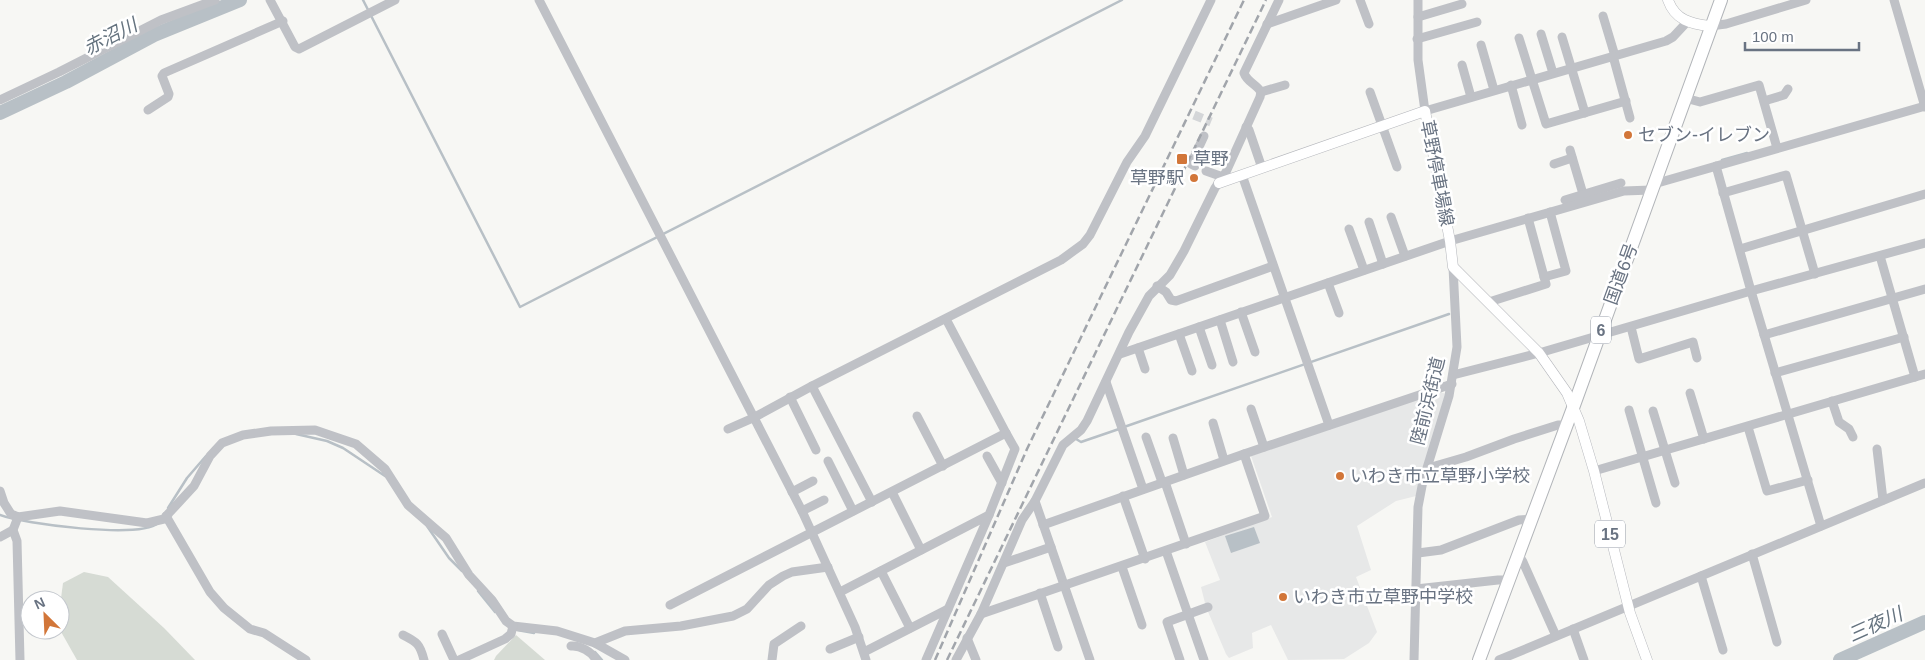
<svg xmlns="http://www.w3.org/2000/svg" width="1925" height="660" font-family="Helvetica,'Noto Sans JP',sans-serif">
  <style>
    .built { fill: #e7e8e8 }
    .green { fill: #d6dbd4 }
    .water { fill: #b8c0c6 }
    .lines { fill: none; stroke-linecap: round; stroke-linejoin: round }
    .stream { stroke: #b8c0c6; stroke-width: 2.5 }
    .river { stroke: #b8c0c6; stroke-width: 14 }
    .minor-tunnel { stroke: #d4d6d8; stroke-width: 9; stroke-dasharray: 9 4.5; stroke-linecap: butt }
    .major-casing { stroke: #b5b7bc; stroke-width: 11 }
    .highway-casing { stroke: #b2b5b9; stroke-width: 14 }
    .minor { stroke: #bfc1c6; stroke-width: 9 }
    .major { stroke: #fff; stroke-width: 10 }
    .highway { stroke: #fff; stroke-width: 12 }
    .rail { stroke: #a1a5ab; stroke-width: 2.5; stroke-dasharray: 8 4; stroke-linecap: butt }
    .poi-dot { fill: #d27639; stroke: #fff; stroke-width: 2 }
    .labels { text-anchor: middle; stroke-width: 5; stroke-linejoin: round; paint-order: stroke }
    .shield { fill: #fff; stroke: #969da8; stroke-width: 1 }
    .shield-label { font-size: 16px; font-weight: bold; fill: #697382 }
    .poi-label { font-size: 18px; fill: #697382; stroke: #fff; text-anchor: start }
    .street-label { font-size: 18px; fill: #697382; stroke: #fff }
    .water-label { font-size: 19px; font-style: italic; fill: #65737f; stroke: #fff }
  </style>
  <rect width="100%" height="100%" fill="#f7f7f4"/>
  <!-- built -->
  <path class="built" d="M1440 392 1446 394 1416 496 1396 501 1357 526 1371 570 1356 577 1377 632 1369 643 1344 659 1288 660 1271 625 1252 633 1253 648 1229 658 1226 654 1206 607 1201 587 1220 580 1205 542 1272 517 1251 456Z"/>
  <!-- green -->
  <g class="green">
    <path d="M84 572 108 577 164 628 195 660H77L60 630V606L63 583Z"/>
    <path d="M516 635 545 660H494L496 656Z"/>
  </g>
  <!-- water -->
  <path class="water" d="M1254 527 1260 543 1231 553 1225 536Z"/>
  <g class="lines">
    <!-- stream -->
    <g class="stream">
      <path d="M363 0 520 307 1122 0"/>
      <path d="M1722 160 1747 153"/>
      <path d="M1124 427 1449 314"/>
      <path d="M296 434 327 441 343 448 385 476"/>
      <path d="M1076 439 1081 442 1119 429"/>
      <path d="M168 508 187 478 206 456"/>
      <path d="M0 515C23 524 140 539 158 523"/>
      <path d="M427 526 449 558 462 571"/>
      <path d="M478 591 495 612"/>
      <path d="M517 630 534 633"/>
      <path d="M595 652 602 660"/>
    </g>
    <!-- river -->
    <g class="river">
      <path d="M0 113 66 82 154 35 240 0"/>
      <path d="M1840 660 1925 622"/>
    </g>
    <!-- minor-tunnel -->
    <path class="minor-tunnel" d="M1194 115 1211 122"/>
    <defs>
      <g id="major">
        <path d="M1668 0C1675 20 1691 24 1710 26"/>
        <path d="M1219 183 1425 111 1450 241 1453 267 1539 353 1567 393 1579 421 1594 471 1630 613 1647 660"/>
      </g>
      <path id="highway" d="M1479 660 1573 408 1721 0"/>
    </defs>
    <!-- major casing -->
    <use href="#major" class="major-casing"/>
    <!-- highway casing -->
    <use href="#highway" class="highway-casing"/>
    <!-- minor -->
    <g class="minor">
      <path d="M270 0 295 47 299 49 395 0"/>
      <path d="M539 0 802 511 855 627 866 660"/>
      <path d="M1360 0 1369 24"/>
      <path d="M1418 0V60L1425 111 1666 41 1673 37 1687 22"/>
      <path d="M1894 0 1925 107"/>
      <path d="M1603 16 1615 56"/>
      <path d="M1418 17 1462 4"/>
      <path d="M1267 24 1336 0"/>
      <path d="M1710 26 1726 24 1806 0"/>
      <path d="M1541 34 1553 73"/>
      <path d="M1562 37 1585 113"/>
      <path d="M1519 38 1546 124 1626 101"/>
      <path d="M1417 39 1477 22"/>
      <path d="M1481 45 1494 90"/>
      <path d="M1613 56 1630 118"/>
      <path d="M1462 65 1471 97"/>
      <path d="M1511 85 1522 125"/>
      <path d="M1261 92 1285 85"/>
      <path d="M1370 92 1397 167"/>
      <path d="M1685 98 1700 102 1759 85 1777 148"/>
      <path d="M0 100 59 72 161 20 215 0"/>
      <path d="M1764 101 1784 95 1788 89"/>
      <path d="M148 110 168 97 169 94 162 76 164 73 283 21"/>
      <path d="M1246 127 1249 130 1262 168"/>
      <path d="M1570 150 1583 194"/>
      <path d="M1554 164 1572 158"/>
      <path d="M1195 166 1191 164 1204 136"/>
      <path d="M1716 166 1751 291 1821 526"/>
      <path d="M1206 171 1223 177"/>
      <path d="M1242 175 1329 425"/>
      <path d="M1654 184 1925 106"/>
      <path d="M1723 193 1786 175 1815 274"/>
      <path d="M1565 200 1621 183"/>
      <path d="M1391 217 1405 256"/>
      <path d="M1369 222 1383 264"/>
      <path d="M1349 229 1364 270"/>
      <path d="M1740 249 1925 194"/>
      <path d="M1880 256 1915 377"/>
      <path d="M1544 277 1566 271 1550 212"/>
      <path d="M1328 283 1339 313"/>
      <path d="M1157 286 1166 292 1171 300 1176 301 1273 266"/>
      <path d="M1489 302 1546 284 1528 218"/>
      <path d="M1241 312 1255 352"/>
      <path d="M1220 320 1233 362"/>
      <path d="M1199 327 1212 365"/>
      <path d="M1631 327 1639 359 1693 342 1697 358"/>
      <path d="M1179 334 1192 371"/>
      <path d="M1764 335 1925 289"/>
      <path d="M1138 348 1145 369"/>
      <path d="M1120 354 1450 241 1624 191 1651 190"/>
      <path d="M1775 373 1904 337"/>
      <path d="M1453 375 1539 353 1751 291 1925 243"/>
      <path d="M1106 382 1143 489"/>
      <path d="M812 386 872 502"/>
      <path d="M1690 393 1704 439"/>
      <path d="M790 397 816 450"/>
      <path d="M1832 401 1839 422 1849 429 1853 437"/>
      <path d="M1251 409 1264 447"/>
      <path d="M1629 410 1656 503"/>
      <path d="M1653 411 1675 483"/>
      <path d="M917 416 943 466"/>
      <path d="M1213 423 1224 460"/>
      <path d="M1748 427 1767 491 1808 480"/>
      <path d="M728 429 753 418 812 386 1061 260 1083 244 1090 235 1127 162 1145 136 1211 0"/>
      <path d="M1146 437 1162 482"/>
      <path d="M1173 438 1184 475"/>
      <path d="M1877 449 1883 500"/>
      <path d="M987 456 1002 483"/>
      <path d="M828 461 853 511"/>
      <path d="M1428 468 1466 457 1514 439 1558 425H1567"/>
      <path d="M1594 471 1925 374"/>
      <path d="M1165 482 1186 544"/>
      <path d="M0 491 4 503 11 514 18 517 60 511 147 523 164 519 169 513 194 486 210 456 222 443 243 435 271 431 315 430 356 444 385 469 408 505 446 538 469 575 492 600 506 621 513 626 557 631 595 643 625 631 681 626 733 616 747 609 769 585 783 576 792 572 828 567"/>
      <path d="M792 492 813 481"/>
      <path d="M892 492 921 550"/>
      <path d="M1123 496 1145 559"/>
      <path d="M1035 501 1090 660"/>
      <path d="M802 511 824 500"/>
      <path d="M166 516 210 592 224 608 250 629 264 633 306 660"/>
      <path d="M18 517 13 530 17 541 20 660"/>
      <path d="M1043 525 1244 454 1452 384"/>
      <path d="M0 537 13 530"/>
      <path d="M1166 551 1204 660"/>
      <path d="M1418 553 1441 550 1519 520 1531 519"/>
      <path d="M1518 554 1523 562 1556 636"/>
      <path d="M1752 554 1777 642"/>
      <path d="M1004 563 1051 547"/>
      <path d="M1122 567 1142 625"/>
      <path d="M881 571 910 628"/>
      <path d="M1701 576 1723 650"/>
      <path d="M1416 589 1498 580H1509"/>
      <path d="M840 592 989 515 1015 449 1006 433 946 319"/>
      <path d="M1040 593 1058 647"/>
      <path d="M670 605 1006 433"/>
      <path d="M981 614 1265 516 1244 454"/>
      <path d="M1573 629 1584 660"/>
      <path d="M442 634 454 660"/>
      <path d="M403 635C417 642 420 644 424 660"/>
      <path d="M967 638 976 660"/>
      <path d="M595 643 625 660"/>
      <path d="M571 646C580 645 592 652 596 660"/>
      <path d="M830 649 859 637"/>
      <path d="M864 652 948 609"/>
      <path d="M459 660 505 639 511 634 513 626"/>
      <path d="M772 660 774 644 801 626"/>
      <path d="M926 660 989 515"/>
      <path d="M956 660 981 614 1022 520 1035 501 1063 445 1081 430 1087 421 1129 332 1149 296 1170 275 1184 251 1215 188 1226 172 1260 97 1261 92C1256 84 1247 82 1244 73L1279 0"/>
      <path d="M1180 660 1167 622 1208 607"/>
      <path d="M1414 660 1418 507 1423 481 1449 396 1457 347 1453 267"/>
      <path d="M1499 660 1925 483"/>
    </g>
    <!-- major -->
    <use href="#major" class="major"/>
    <!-- highway -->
    <use href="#highway" class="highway"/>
    <!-- rail -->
    <g class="rail">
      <path d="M935 660 1027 449 1244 0"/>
      <path d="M947 660 1266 0"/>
    </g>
  </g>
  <!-- markers -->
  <g class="poi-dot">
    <circle cx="1628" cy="135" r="5"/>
    <rect x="1176" y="153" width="12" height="12" rx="2.5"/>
    <circle cx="1194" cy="178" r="5"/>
    <circle cx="1340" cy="476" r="5"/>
    <circle cx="1283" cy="597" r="5"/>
  </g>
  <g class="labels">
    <!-- shield labels -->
    <g class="shield">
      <rect x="1591" y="316.5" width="20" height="27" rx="4"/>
      <rect x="1595" y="520.5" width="30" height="27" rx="4"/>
    </g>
    <g class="shield-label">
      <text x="1601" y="336">6</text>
      <text x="1610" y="540">15</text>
    </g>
    <!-- poi labels -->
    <g class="poi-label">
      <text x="1638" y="141">セブン-イレブン</text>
      <text x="1193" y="165">草野</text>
      <text x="1184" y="184" text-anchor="end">草野駅</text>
      <text x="1350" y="482">いわき市立草野小学校</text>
      <text x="1293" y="603">いわき市立草野中学校</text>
    </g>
    <!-- street labels -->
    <g class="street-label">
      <text transform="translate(1437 173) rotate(79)" y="6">草野停車場線</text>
      <text transform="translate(1621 274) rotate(-70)" y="6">国道6号</text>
      <text transform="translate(1428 401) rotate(-76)" y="6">陸前浜街道</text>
    </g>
    <!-- water labels -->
    <g class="water-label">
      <text transform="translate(110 36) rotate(-27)" y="7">赤沼川</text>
      <text transform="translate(1875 624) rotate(-24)" y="7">三夜川</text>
    </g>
  </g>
  <!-- north arrow -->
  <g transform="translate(45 615) rotate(336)"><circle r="24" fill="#ffffff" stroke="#c3c7cd"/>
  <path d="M0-4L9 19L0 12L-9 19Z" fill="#d27639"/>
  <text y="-8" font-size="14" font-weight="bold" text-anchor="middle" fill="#697382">N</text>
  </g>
  <!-- scale -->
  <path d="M1745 42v8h114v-8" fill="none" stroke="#697382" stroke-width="2.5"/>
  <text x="1752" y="42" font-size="15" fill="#697382" stroke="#ffffff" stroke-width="4" paint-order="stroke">100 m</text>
</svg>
